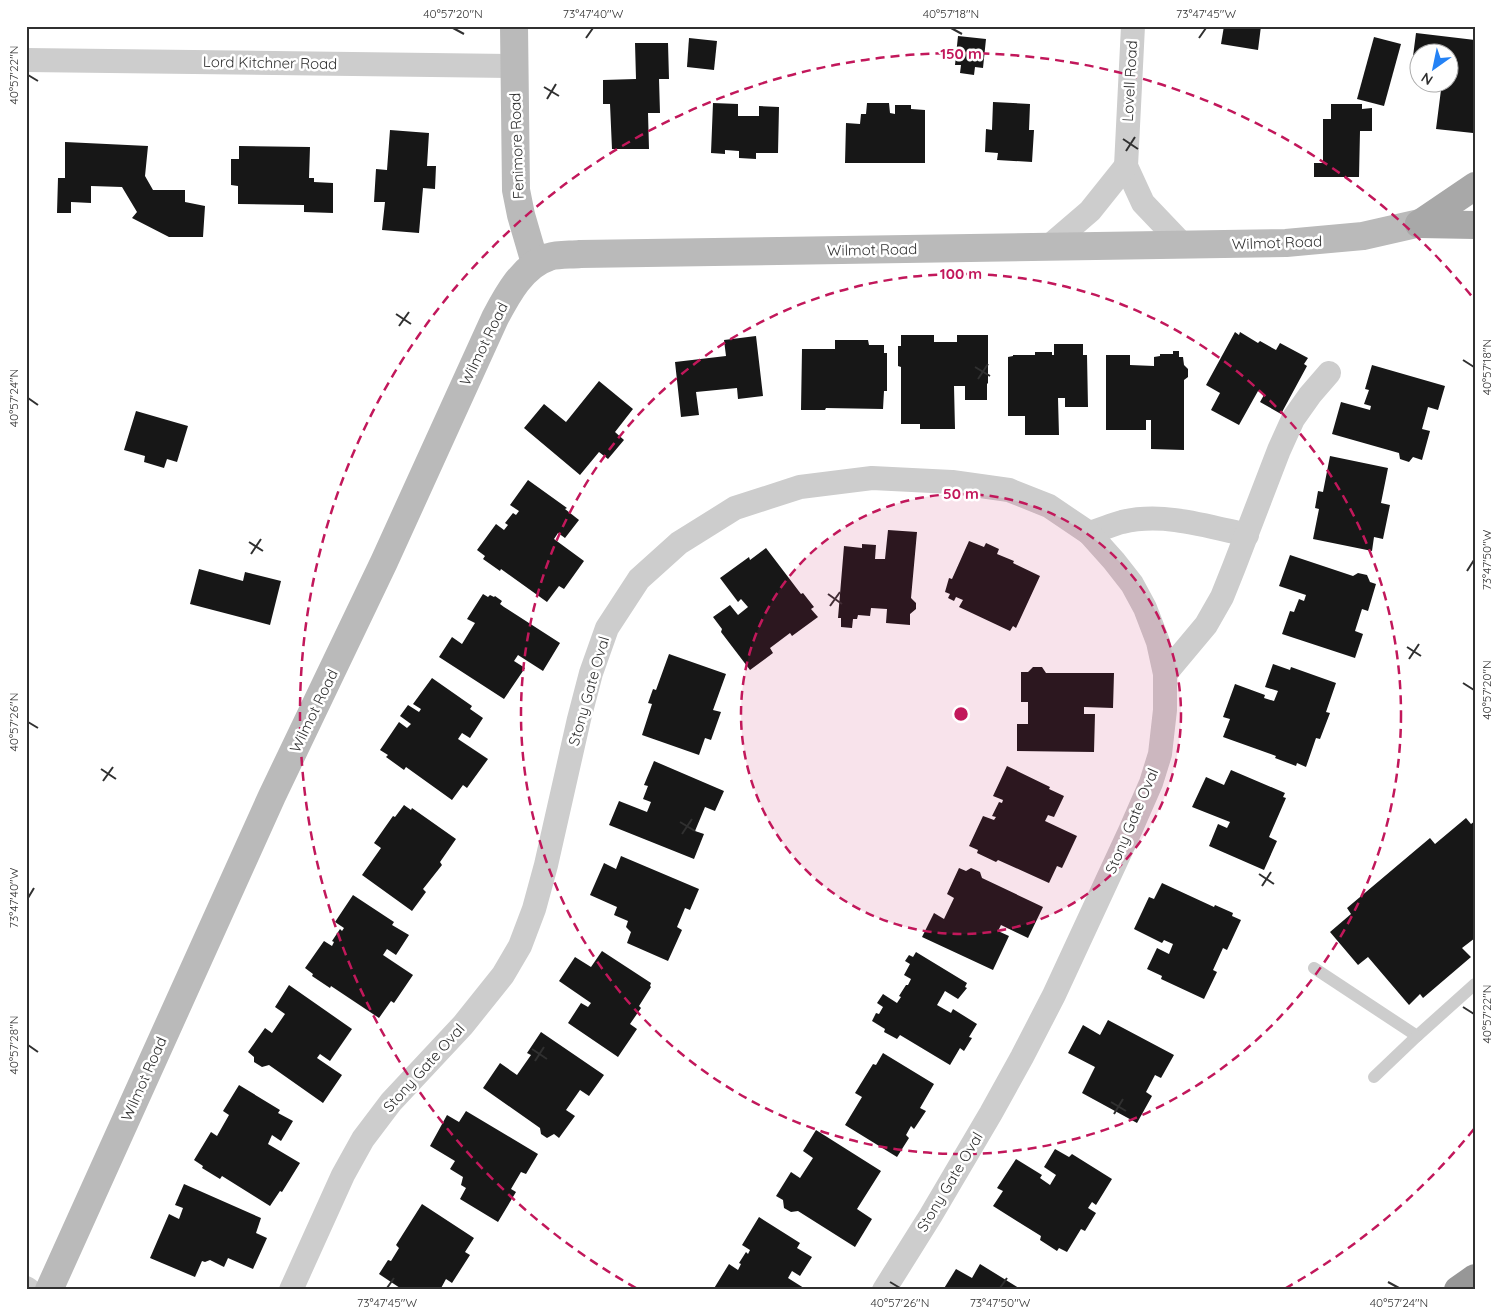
<svg xmlns="http://www.w3.org/2000/svg" width="1501" height="1316" font-family="Quicksand,sans-serif">
  <style>
    .building { fill: #171717 }
    .lines { fill: none; stroke-linecap: round; stroke-linejoin: round }
    .lane { stroke: #cdcdcd; stroke-width: 12 }
    .street { stroke: #cdcdcd; stroke-width: 24 }
    .secondary { stroke: #bababa; stroke-width: 28 }
    .primary { stroke: #a8a8a8; stroke-width: 28 }
    .highway { stroke: #979797; stroke-width: 28 }
    .ticks { fill: none; stroke: #303030; stroke-width: 2 }
    .ring { fill: none; stroke: #c2185b; stroke-width: 2.5; stroke-dasharray: 9 6 }
    .labels { text-anchor: middle; stroke-width: 5; stroke-linejoin: round; paint-order: stroke }
    .street-label { font-size: 15px; fill: #303030; stroke: #fff }
    .centre { fill: #c2185b; stroke: #fff; stroke-width: 2.5 }
    .ring-label { font-size: 15px; text-anchor: middle; font-weight: bold; fill: #c2185b; stroke: #fff; stroke-width: 5; stroke-linejoin: round; paint-order: stroke }
    .neatline { fill: none; stroke: #303030; stroke-width: 2 }
    .ticks-label { font-size: 12px; text-anchor: middle; fill: #303030 }
  </style>
  <rect width="100%" height="100%" fill="#fff"/>
  <!-- building -->
  <g class="building">
    <path d="M1224 26H1261L1258 50 1221 44Z"/>
    <path d="M1416 33 1475 40 1473 133 1436 129 1442 82H1448V52H1418V72H1411Z"/>
    <path d="M958 36 986 39 983 68 975 67 974 75 960 73 961 65H955Z"/>
    <path d="M1374 37 1401 44 1384 106 1357 99Z"/>
    <path d="M689 38 717 41 714 70 687 67Z"/>
    <path d="M635 43H668L669 79H659L660 113H648L649 149H612L610 104H603V80L636 79Z"/>
    <path d="M993 102 1030 104 1029 130H1034L1032 162 997 160 998 153 985 152 986 129 992 130Z"/>
    <path d="M713 103 738 104V116H759V106L779 107 778 153H756V159L739 158V151L725 150V154L711 153Z"/>
    <path d="M867 103H889L890 113 895 114V105H911V109L925 110V163H845L846 123 860 124 861 114H866Z"/>
    <path d="M1331 104H1362V109L1372 108V131H1360L1359 177H1314V163H1323V119H1331Z"/>
    <path d="M390 130 429 133 427 166H436L435 189 423 188 419 233 382 230 385 202H374L376 169 387 170Z"/>
    <path d="M65 142 148 146 145 176 153 190H185V202L205 206 203 237H169L132 218 137 212 122 187 91 186V203L71 202V213H57L58 178H65Z"/>
    <path d="M239 146 310 147 309 178H314V182L333 183V213L304 212V205L238 204V186L231 185V159H239Z"/>
    <path d="M1235 332 1239 335 1240 332 1258 343 1260 341 1276 350 1280 343 1308 358 1304 364 1307 366 1281 414 1260 402 1264 395 1258 391 1239 425 1211 410 1220 393 1206 385Z"/>
    <path d="M901 335H934V342H957V335H988V384L987 383V400H965V386H954L955 429H920V424H901V367L898 366V346H901Z"/>
    <path d="M756 336 763 396 738 399 737 388 696 392 699 415 681 417 675 362 726 356 724 340Z"/>
    <path d="M835 340H868L869 345H884V353H887V391H884L883 409 826 408 825 410H801L802 349H835Z"/>
    <path d="M1054 344H1083V355H1087L1088 407H1065V398H1058L1059 435H1025V416H1008V357L1013 356V355H1035V352H1052V355H1054Z"/>
    <path d="M1173 351H1179V357H1183L1184 365 1188 369V377L1184 380V450L1151 449V420H1146V430H1106V355H1130V365L1154 366V357L1160 356V354H1173Z"/>
    <path d="M1372 365 1445 386 1438 410 1428 407 1422 429 1430 431 1422 460 1413 457 1409 462 1400 459 1399 453 1332 434 1341 402 1370 410 1371 406 1364 404 1369 390 1365 389Z"/>
    <path d="M599 381 633 409 615 432 624 440 608 459 599 452 580 475 524 428 544 404 566 422Z"/>
    <path d="M136 411 188 426 177 462 167 459 164 468 144 462 145 456 124 450Z"/>
    <path d="M1330 456 1388 468 1381 503 1390 505 1383 539 1374 537 1372 551 1313 539 1319 509 1315 508 1318 491 1323 492Z"/>
    <path d="M528 480 567 508 565 509 579 520 565 538 558 533 554 539 584 561 564 589 559 586 547 602 501 569 500 571 483 559 485 556 477 550 496 524 504 530 508 525 505 523 513 513 516 515 519 511 510 505Z"/>
    <path d="M888 530 917 532 911 598 916 603V609L910 614V625L886 623 887 609 871 608 870 616 858 615 857 619H853L852 628 841 627V618H838L844 546 862 548V544L876 545 875 559H885Z"/>
    <path d="M969 541 984 547 986 543 999 549 997 554 1014 561 1013 563 1040 576 1016 628 1013 626 1010 631 959 607 963 600 956 597 954 601 948 598 950 594 945 592 949 578 952 579Z"/>
    <path d="M766 548 801 594 803 593 814 607 811 609 818 617 792 636 790 633 770 648 773 653 750 670 721 632 722 629 713 617 730 605 738 615 748 607 741 599 738 602 720 578 749 557 750 560Z"/>
    <path d="M1290 555 1353 576 1358 573 1367 575 1370 582 1376 584 1368 611 1362 609 1355 631 1363 634 1355 658 1282 634 1290 611 1294 612 1299 599 1304 601 1306 595 1279 586Z"/>
    <path d="M199 569 243 581 245 572 281 581 270 625 190 604Z"/>
    <path d="M483 594 488 597 490 595 494 597 495 596 502 601 500 604 504 607 560 643 543 671 518 655 514 661 525 668 504 699 439 657 452 637 462 644 475 623 467 619Z"/>
    <path d="M669 654 726 674 713 710 721 712 711 740 705 738 699 755 642 735 652 704 648 703 653 689 656 690Z"/>
    <path d="M1273 664 1290 670 1291 667 1336 683 1326 712 1330 713 1320 739 1316 738 1306 767 1297 763 1296 766 1275 758 1276 756 1223 737 1230 719 1223 717 1235 684 1265 695 1264 698 1274 701 1278 691 1265 687Z"/>
    <path d="M1033 667H1042L1046 673H1114L1113 708 1084 707V714H1095L1094 752 1017 751V724H1028V702H1021V672H1028Z"/>
    <path d="M432 678 472 706 470 709 483 718 470 738 462 733 458 739 488 759 467 788 463 785 452 800 406 767 404 770 386 757 388 755 380 750 399 722 407 728 411 724 400 716 408 705 419 712 421 709 413 704Z"/>
    <path d="M654 761 724 791 715 811 705 807 695 831 704 834 694 859 609 825 619 801 647 812 651 802 643 799 648 786 644 785Z"/>
    <path d="M1007 766 1050 787 1049 789 1064 796 1054 817 1048 815 1045 821 1077 836 1062 868 1057 866 1049 883 998 860 996 862 977 853 978 850 969 846 983 816 994 820 996 817 992 816 999 802 1002 803 1003 800 993 796Z"/>
    <path d="M1231 770 1285 793 1283 797 1286 798 1269 837 1277 841 1264 870 1209 846 1218 824 1227 828 1230 822 1192 807 1206 777 1224 785Z"/>
    <path d="M404 805 411 810 412 808 456 839 440 862 442 865 423 889 426 892 412 911 362 875 381 848 374 843 393 816 395 817Z"/>
    <path d="M1466 818 1471 824 1475 821V938L1462 948 1471 957 1423 998 1420 994 1409 1005 1368 957 1358 965 1330 932 1351 914 1347 908 1430 838 1435 844Z"/>
    <path d="M621 856 699 889 690 910 685 908 677 927 682 930 668 961 627 943 631 932 626 927 628 921 614 915 617 907 590 895 604 863 616 869Z"/>
    <path d="M959 868 966 871 971 868 980 872 982 878 1043 907 1028 938 1001 925 998 931 1009 936 993 970 922 937 934 913 944 919 954 898 947 894Z"/>
    <path d="M1162 883 1214 907 1215 905 1233 913 1232 916 1241 920 1227 950 1223 948 1213 970 1217 972 1204 999 1161 979 1162 976 1147 969 1157 948 1169 954 1173 944 1164 940 1162 943 1134 929 1149 897 1154 899Z"/>
    <path d="M353 895 394 922 392 925 409 935 396 955 387 949 383 955 413 975 394 1003 391 1001 379 1018 331 986 330 988 312 976 313 974 305 968 324 941 332 946 334 942 332 941 340 929 342 931 344 928 335 922Z"/>
    <path d="M602 951 651 983 650 986 651 987 639 1006 641 1008 630 1024 637 1029 618 1057 568 1023 581 1003 588 1007 591 1003 559 981 575 957 591 967Z"/>
    <path d="M916 952 967 983 965 987 967 988 958 999 945 991 937 1005 951 1013 953 1009 977 1024 969 1037 972 1038 964 1051 960 1048 950 1065 900 1035 897 1039 884 1032 885 1029 872 1021 876 1013 879 1014 883 1007 877 1003 883 994 897 1003 901 997 899 996 906 985H908L911 979 904 975 910 964 905 961 909 955 913 957Z"/>
    <path d="M289 985 352 1029 330 1061 320 1054 317 1058 342 1075 323 1103 269 1065 262 1067 254 1062V1057L248 1052 265 1028 272 1033 285 1014 275 1007Z"/>
    <path d="M1108 1020 1174 1055 1161 1078 1155 1075 1146 1092 1152 1096 1137 1123 1082 1093 1095 1067 1068 1053 1083 1025 1100 1035Z"/>
    <path d="M541 1032 604 1075 589 1096 580 1090 566 1110 575 1116 559 1138 554 1134 547 1138 541 1134 540 1128 483 1088 500 1063 517 1075 531 1055 527 1053Z"/>
    <path d="M883 1053 934 1084 920 1108 926 1111 914 1129 911 1126 906 1135 909 1138 897 1157 845 1125 862 1097 855 1093 873 1064 876 1065Z"/>
    <path d="M239 1085 280 1110 278 1113 293 1121 281 1141 272 1135 268 1144 300 1163 282 1192 280 1191 270 1206 222 1176 220 1179 202 1168 203 1166 194 1160 211 1132 217 1136 229 1115 223 1111Z"/>
    <path d="M466 1111 538 1154 526 1174 521 1172 511 1189 516 1192 498 1222 460 1199 466 1188 461 1185 463 1177 450 1169 455 1161 430 1146 447 1115 459 1122Z"/>
    <path d="M816 1130 881 1171 857 1209 872 1219 855 1247 798 1211 791 1212 784 1208 783 1200 776 1196 791 1172 800 1178 813 1158 803 1151Z"/>
    <path d="M1055 1149 1069 1157 1072 1154 1112 1179 1096 1205 1092 1202 1088 1208 1096 1213 1085 1231 1081 1229 1067 1252 1059 1248 1057 1251 1040 1240 1041 1236 993 1206 1003 1191 997 1188 1016 1159 1042 1175 1040 1178 1050 1185 1056 1175 1044 1167Z"/>
    <path d="M184 1184 261 1218 256 1233 267 1238 253 1269 228 1258 224 1267 210 1260 205 1262 202 1261 195 1277 150 1258 169 1214 179 1219 183 1208 175 1205Z"/>
    <path d="M422 1204 474 1238 465 1252 470 1255 452 1283 446 1279 440 1290H403L379 1274 388 1260 391 1261 399 1248 396 1245Z"/>
    <path d="M759 1217 800 1243 797 1248 812 1257 800 1276 792 1271 788 1278 807 1290H713L729 1264 738 1270 741 1264 739 1263 746 1252 748 1254 750 1250 742 1245Z"/>
    <path d="M980 1264 1022 1290H943L956 1269 972 1278Z"/>
  </g>
  <g class="lines">
    <!-- lane -->
    <g class="lane">
      <path d="M1314 968 1417 1036 1475 984"/>
      <path d="M1374 1077 1417 1036"/>
    </g>
    <!-- street -->
    <g class="street">
      <path d="M1133 26 1126 166 1143 203 1183 245"/>
      <path d="M26 60 514 66"/>
      <path d="M1048 247 1090 211 1126 166"/>
      <path d="M1089 533C1100 530 1111 525 1122 522 1163 512 1207 526 1247 535"/>
      <path d="M1165 674 1206 625 1222 597 1234 567 1279 450 1293 419 1310 395 1329 373"/>
      <path d="M26 1288 29 1290"/>
      <path d="M291 1290 343 1175 363 1139 391 1102 463 1025 503 975 520 946 534 909 546 865 579 719 591 673 607 628 639 579 679 543 735 508 800 487 872 478 952 482 1009 490 1049 506 1089 533 1114 561 1132 584 1145 608 1158 642 1165 674V710L1160 754 1151 783 1130 831 1054 995 1022 1057 991 1113 931 1215 884 1290"/>
    </g>
    <!-- secondary -->
    <g class="secondary">
      <path d="M514 26 516 190 521 215 535 263"/>
      <path d="M49 1290 272 796 384 562 495 318C507 295 523 265 549 257 558 254 570 255 580 254L1286 243 1363 236 1442 218"/>
    </g>
    <!-- primary -->
    <g class="primary">
      <path d="M1419 224 1475 186"/>
      <path d="M1419 224 1475 225"/>
    </g>
    <!-- highway -->
    <path class="highway" d="M1458 1290 1475 1278"/>
  </g>
  <!-- ticks -->
  <path class="ticks" d="M453 28 464 34M951 28 962 34M586 38 593 28M1199 38 1206 28M28 75 38 81M544 87 559 96M547 99 556 84M1123 139 1138 149M1126 151 1135 137M396 314 411 324M399 326 409 312M1463 360 1474 367M975 367 990 376M978 379 988 364M28 398 38 405M249 542 263 551M251 554 261 539M1467 571 1474 560M828 594 842 604M830 606 840 592M1407 647 1421 656M1409 659 1419 644M1463 683 1474 690M28 722 38 728M101 769 116 779M103 781 113 767M680 822 695 831M682 834 692 819M1259 874 1274 884M1262 886 1271 872M28 898 34 888M1463 1007 1474 1014M28 1045 38 1052M532 1049 547 1059M535 1061 544 1047M1111 1102 1126 1111M1114 1114 1123 1099M890 1282 900 1288M1388 1282 1399 1288M387 1288 394 1278M1000 1288 1007 1278"/>
  <!-- distance rings -->
  <circle cx="961" cy="714" r="220" fill="#c2185b" fill-opacity=".12"/>
  <g class="ring">
    <circle cx="961" cy="714" r="220"/>
    <circle cx="961" cy="714" r="440"/>
    <path d="M1474 1129A660 660 0 0 1 1286 1288M636 1288A660 660 0 1 1 1474 299"/>
  </g>
  <g class="labels">
    <!-- street labels -->
    <g class="street-label">
      <text transform="translate(270 63) rotate(1)" y="5">Lord Kitchner Road</text>
      <text transform="translate(1130 81) rotate(-87)" y="5">Lovell Road</text>
      <text transform="translate(517 146) rotate(-92)" y="5">Fenimore Road</text>
      <text transform="translate(1277 243) rotate(-2)" y="5">Wilmot Road</text>
      <text transform="translate(872 250) rotate(-1)" y="5">Wilmot Road</text>
      <text transform="translate(484 344) rotate(-64)" y="5">Wilmot Road</text>
      <text transform="translate(589 691) rotate(-74)" y="5">Stony Gate Oval</text>
      <text transform="translate(314 711) rotate(-64)" y="5">Wilmot Road</text>
      <text transform="translate(1132 821) rotate(-67)" y="5">Stony Gate Oval</text>
      <text transform="translate(424 1068) rotate(-48)" y="5">Stony Gate Oval</text>
      <text transform="translate(144 1079) rotate(-66)" y="5">Wilmot Road</text>
      <text transform="translate(950 1182) rotate(-59)" y="5">Stony Gate Oval</text>
    </g>
  </g>
  <circle cx="961" cy="714" r="8" class="centre"/>
  <g class="ring-label">
    <text x="961" y="59">150 m</text>
    <text x="961" y="279">100 m</text>
    <text x="961" y="499">50 m</text>
  </g>
  <!-- border -->
  <rect width="1501" height="1316" fill="none" stroke="#ffffff" stroke-width="55"/>
  <!-- north arrow -->
  <g transform="translate(1434 68) rotate(213)"><circle r="24" fill="#ffffff" stroke="#acacac"/>
  <path d="M0-4L9 19L0 12L-9 19Z" fill="#2482f5"/>
  <text y="-8" font-size="14" font-weight="bold" text-anchor="middle" fill="#303030">N</text>
  </g>
  <rect x="28" y="28" width="1446" height="1260" class="neatline"/>
  <g class="ticks-label">
    <text x="453" y="18">40°57'20"N</text>
    <text x="593" y="18">73°47'40"W</text>
    <text x="951" y="18">40°57'18"N</text>
    <text x="1206" y="18">73°47'45"W</text>
    <text transform="translate(14 75) rotate(-90)" y="4">40°57'22"N</text>
    <text transform="translate(1487 367) rotate(-90)" y="4">40°57'18"N</text>
    <text transform="translate(14 398) rotate(-90)" y="4">40°57'24"N</text>
    <text transform="translate(1487 560) rotate(-90)" y="4">73°47'50"W</text>
    <text transform="translate(1487 690) rotate(-90)" y="4">40°57'20"N</text>
    <text transform="translate(14 722) rotate(-90)" y="4">40°57'26"N</text>
    <text transform="translate(14 898) rotate(-90)" y="4">73°47'40"W</text>
    <text transform="translate(1487 1014) rotate(-90)" y="4">40°57'22"N</text>
    <text transform="translate(14 1045) rotate(-90)" y="4">40°57'28"N</text>
    <text x="387" y="1307">73°47'45"W</text>
    <text x="900" y="1307">40°57'26"N</text>
    <text x="1000" y="1307">73°47'50"W</text>
    <text x="1399" y="1307">40°57'24"N</text>
  </g>
</svg>
